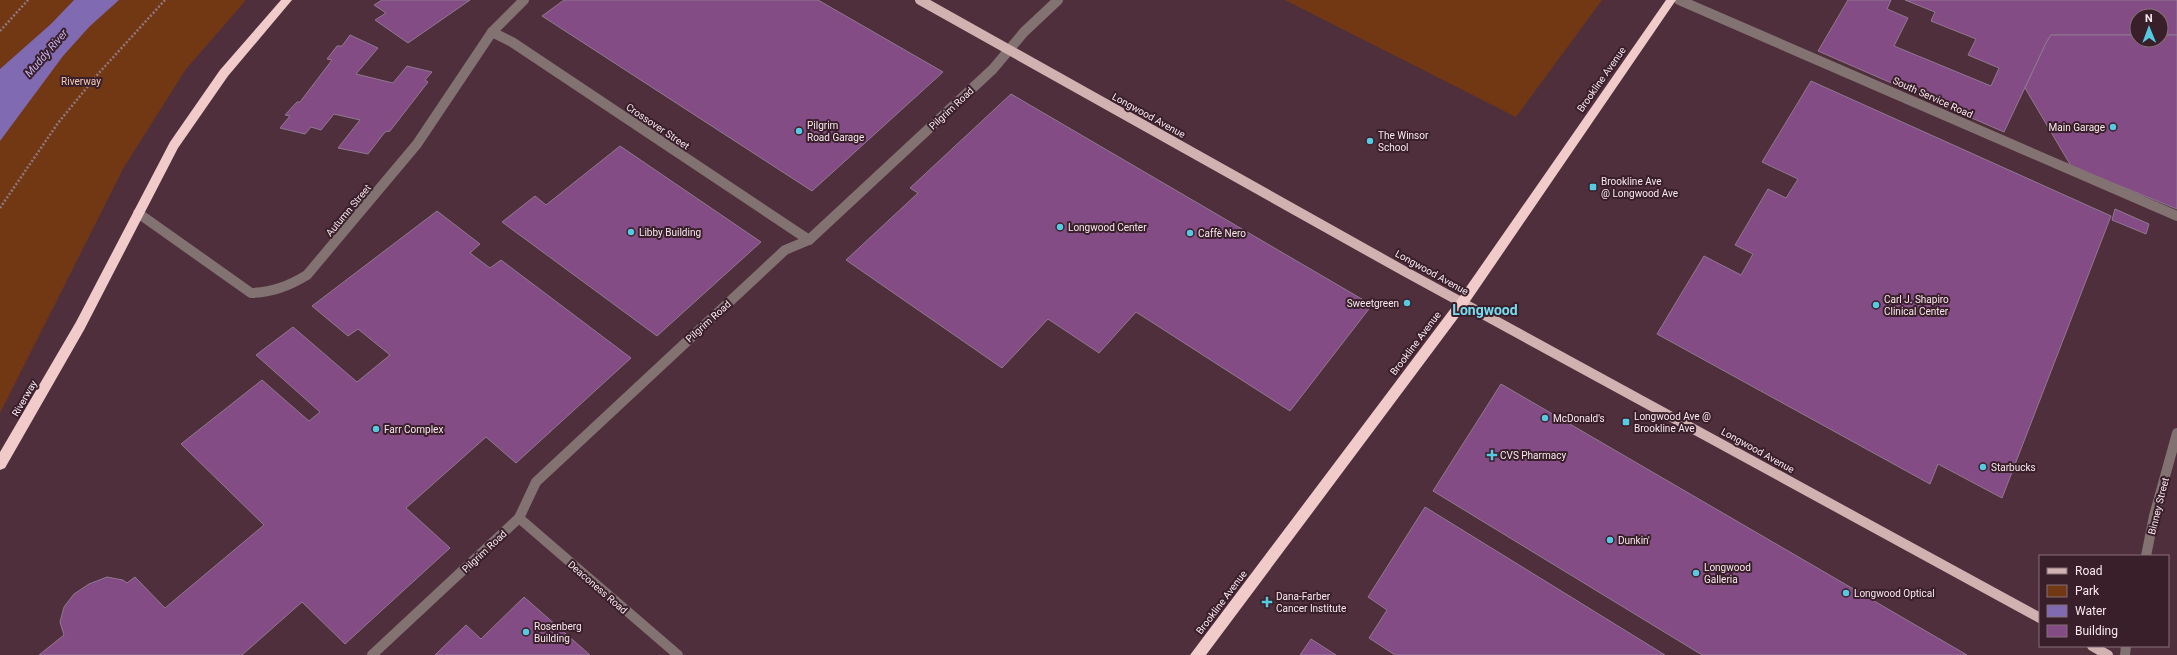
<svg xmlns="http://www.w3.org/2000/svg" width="2177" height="655" font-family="Roboto,sans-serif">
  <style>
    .built { fill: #502f3d; fill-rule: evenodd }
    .green { fill: #713813 }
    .water { fill: #806ab1 }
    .building { fill: #834c85; stroke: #8f7990 }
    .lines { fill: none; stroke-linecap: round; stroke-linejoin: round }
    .path { stroke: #8e7881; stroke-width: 2.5; stroke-dasharray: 2 2; stroke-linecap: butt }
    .minor { stroke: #827372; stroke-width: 10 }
    .major { stroke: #d1b2b1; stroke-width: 10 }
    .highway { fill: #f1cbc9; fill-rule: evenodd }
    .poi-dot { fill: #55cae0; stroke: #391f2a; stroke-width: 1.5 }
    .labels { text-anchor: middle; stroke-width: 4; stroke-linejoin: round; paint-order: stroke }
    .street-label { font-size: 10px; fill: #f9e7ee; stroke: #391f2a }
    .park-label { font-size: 10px; fill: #f6cdb7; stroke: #391f2a }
    .poi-label { font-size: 10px; fill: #f9e7ee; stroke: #391f2a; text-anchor: start }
    .water-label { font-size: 11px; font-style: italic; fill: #c5b5f0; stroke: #391f2a }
    .district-label { font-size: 14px; font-weight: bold; fill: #76ddf1; stroke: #391f2a }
  </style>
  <rect width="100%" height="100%" fill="#432934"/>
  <!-- built -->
  <path class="built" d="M108 0H2177V655H0V129ZM2137 16H2161V40H2137ZM2040 556H2168V646H2040Z"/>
  <!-- green -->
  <g class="green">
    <path d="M0 0H246L186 69 124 167 0 413Z"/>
    <path d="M1285 0H1602L1516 117Z"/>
  </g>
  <!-- water -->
  <path class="water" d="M74 0H119L89 27 63 56 0 141V69L51 24Z"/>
  <!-- building -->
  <g class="building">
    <path d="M382 0H470L408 43 375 20 386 13 374 5Z"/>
    <path d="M564 0H818L943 72 812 191 542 16Z"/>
    <path d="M1848 0H1891L1887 9 1908 18 1894 46 1991 86 1999 68 1968 55 1976 39 1931 21 1935 12 1905 0H2177V35H2161V16H2137V35H2051L2046 43 2004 132 1818 51Z"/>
    <path d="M350 35 378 48 356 74 393 83 407 66 432 72 425 80 428 82 390 131 385 132 368 154 338 148 360 120 334 114 321 130 311 127 305 134 280 128 290 116 285 115 297 102H300L332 60 327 59 337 46H342Z"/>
    <path d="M2051 35H2137V40H2161V35H2177V209L2071 166 2025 88 2046 43Z"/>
    <path d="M1811 81 2111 216 2002 498 1938 464 1930 484 1657 334 1704 256 1741 275 1753 254 1735 245 1768 189 1786 198 1798 179 1762 162Z"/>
    <path d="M1011 94 1372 305 1290 411 1136 312 1099 353 1048 319 1002 368 846 260 918 193 910 188Z"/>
    <path d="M620 146 761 242 657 336 502 222 535 196 546 205Z"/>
    <path d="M2115 209 2149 224 2146 234 2112 220Z"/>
    <path d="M437 211 480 244 470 253 490 268 501 260 631 358 516 463 486 437 406 508 450 548 345 644 302 602 242 655H39L64 635 60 622 64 607 74 594 89 584 107 577 123 580 127 583 135 577 165 608 264 525 181 444 262 380 309 421 320 412 256 355 293 327 357 382 390 355 358 329 348 336 312 306Z"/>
    <path d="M1501 384 1967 655H1702L1433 491Z"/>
    <path d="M1425 507 1665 655H1395L1369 638 1387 610 1368 597Z"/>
    <path d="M524 597 590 655H435L466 625 481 639Z"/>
    <path d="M1311 639 1336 655H1300Z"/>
  </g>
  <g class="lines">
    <!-- path -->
    <g class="path">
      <path d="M0 31 28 0"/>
      <path d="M0 208 58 123 98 74 165 0"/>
    </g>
    <!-- minor -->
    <g class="minor">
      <path d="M1679 0 2177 216"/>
      <path d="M492 32 512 42 809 240"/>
      <path d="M138 213 251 293C273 292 289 286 307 275L417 144 492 32 524 0"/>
      <path d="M519 518 678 655"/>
      <path d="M2146 556 2154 516 2177 433"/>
      <path d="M372 655 519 518 536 482 785 250 809 240 993 69 1024 32 1058 0"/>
      <path d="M2125 655 2126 646"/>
    </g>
    <!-- major -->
    <g class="major">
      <path d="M920 0 1404 271 2040 618"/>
      <path d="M2092 646 2108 655"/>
    </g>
    <!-- highway -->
    <g class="highway">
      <path d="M281 0H292L228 76 178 148 84 330 5 468 0 470V452L76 322 170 142 220 70Z"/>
      <path d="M1666 0H1676L1466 307 1206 655H1190L1458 299Z"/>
    </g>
  </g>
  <!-- markers -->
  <g class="poi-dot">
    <circle cx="2113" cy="127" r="4"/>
    <circle cx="799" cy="131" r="4"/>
    <circle cx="1370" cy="141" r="4"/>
    <rect x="1589" y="183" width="8" height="8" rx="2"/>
    <circle cx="1060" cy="227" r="4"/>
    <circle cx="631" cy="232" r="4"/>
    <circle cx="1190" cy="233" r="4"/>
    <circle cx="1407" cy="303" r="4"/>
    <circle cx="1876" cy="305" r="4"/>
    <circle cx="1545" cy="418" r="4"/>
    <rect x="1622" y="418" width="8" height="8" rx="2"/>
    <circle cx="376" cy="429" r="4"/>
    <path d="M1490 449h4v4h4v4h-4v4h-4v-4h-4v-4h4z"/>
    <circle cx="1983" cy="467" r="4"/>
    <circle cx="1610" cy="540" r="4"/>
    <circle cx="1696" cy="573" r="4"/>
    <circle cx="1846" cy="593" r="4"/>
    <path d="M1265 596h4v4h4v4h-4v4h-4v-4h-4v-4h4z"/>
    <circle cx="526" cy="632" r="4"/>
  </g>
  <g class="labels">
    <!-- street labels -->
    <g class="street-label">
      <text transform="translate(1601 79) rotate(-55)" y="4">Brookline Avenue</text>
      <text transform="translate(1933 97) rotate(24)" y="4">South Service Road</text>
      <text transform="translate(951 108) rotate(-43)" y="4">Pilgrim Road</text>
      <text transform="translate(1149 115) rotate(29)" y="4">Longwood Avenue</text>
      <text transform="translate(658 126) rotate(34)" y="4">Crossover Street</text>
      <text transform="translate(348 210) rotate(-50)" y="4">Autumn Street</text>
      <text transform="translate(1432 272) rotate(29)" y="4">Longwood Avenue</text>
      <text transform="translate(708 321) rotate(-42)" y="4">Pilgrim Road</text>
      <text transform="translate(1415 343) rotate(-53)" y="4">Brookline Avenue</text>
      <text transform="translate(24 398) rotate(-60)" y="4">Riverway</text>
      <text transform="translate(1758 450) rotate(29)" y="4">Longwood Avenue</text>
      <text transform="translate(2158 506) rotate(-76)" y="4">Binney Street</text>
      <text transform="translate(484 551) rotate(-43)" y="4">Pilgrim Road</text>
      <text transform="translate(598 587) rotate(41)" y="4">Deaconess Road</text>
      <text transform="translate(1221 602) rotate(-53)" y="4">Brookline Avenue</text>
    </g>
    <!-- park labels -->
    <g class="park-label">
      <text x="81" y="85">Riverway</text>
    </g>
    <!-- poi labels -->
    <g class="poi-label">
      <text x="807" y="129">Pilgrim<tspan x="807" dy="12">Road Garage</tspan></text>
      <text x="2105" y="131" text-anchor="end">Main Garage</text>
      <text x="1378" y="139">The Winsor<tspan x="1378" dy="12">School</tspan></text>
      <text x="1601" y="185">Brookline Ave<tspan x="1601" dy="12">@ Longwood Ave</tspan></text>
      <text x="1068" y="231">Longwood Center</text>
      <text x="639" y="236">Libby Building</text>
      <text x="1198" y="237">Caffè Nero</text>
      <text x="1884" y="303">Carl J. Shapiro<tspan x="1884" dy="12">Clinical Center</tspan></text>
      <text x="1399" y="307" text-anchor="end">Sweetgreen</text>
      <text x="1634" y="420">Longwood Ave @<tspan x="1634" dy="12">Brookline Ave</tspan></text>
      <text x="1553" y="422">McDonald's</text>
      <text x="384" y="433">Farr Complex</text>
      <text x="1500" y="459">CVS Pharmacy</text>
      <text x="1991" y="471">Starbucks</text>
      <text x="1618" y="544">Dunkin'</text>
      <text x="1704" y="571">Longwood<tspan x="1704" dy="12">Galleria</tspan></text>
      <text x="1854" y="597">Longwood Optical</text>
      <text x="1276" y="600">Dana-Farber<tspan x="1276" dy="12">Cancer Institute</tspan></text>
      <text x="534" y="630">Rosenberg<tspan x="534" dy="12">Building</tspan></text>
    </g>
    <!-- water labels -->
    <g class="water-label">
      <text transform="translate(46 53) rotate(-49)" y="4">Muddy River</text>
    </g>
    <!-- district labels -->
    <g class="district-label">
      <text x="1485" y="315">Longwood</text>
    </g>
  </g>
  <!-- legend -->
  <rect x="2039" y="555" width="130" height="92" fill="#391f2a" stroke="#866f78"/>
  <rect x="2047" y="568" width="20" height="6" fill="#d1b2b1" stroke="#866f78"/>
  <text x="2075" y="575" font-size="12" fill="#f9e7ee">Road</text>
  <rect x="2047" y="585" width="20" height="12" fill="#713813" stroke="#866f78"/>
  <text x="2075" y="595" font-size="12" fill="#f9e7ee">Park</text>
  <rect x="2047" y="605" width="20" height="12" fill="#806ab1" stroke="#866f78"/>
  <text x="2075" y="615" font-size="12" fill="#f9e7ee">Water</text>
  <rect x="2047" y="625" width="20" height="12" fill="#834c85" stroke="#866f78"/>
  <text x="2075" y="635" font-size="12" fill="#f9e7ee">Building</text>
  <!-- north arrow -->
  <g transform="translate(2149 28) rotate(359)"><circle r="19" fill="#391f2a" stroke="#866f78"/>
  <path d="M0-3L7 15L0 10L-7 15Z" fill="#55cae0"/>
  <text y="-6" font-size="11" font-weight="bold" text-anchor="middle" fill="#f9e7ee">N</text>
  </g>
</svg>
